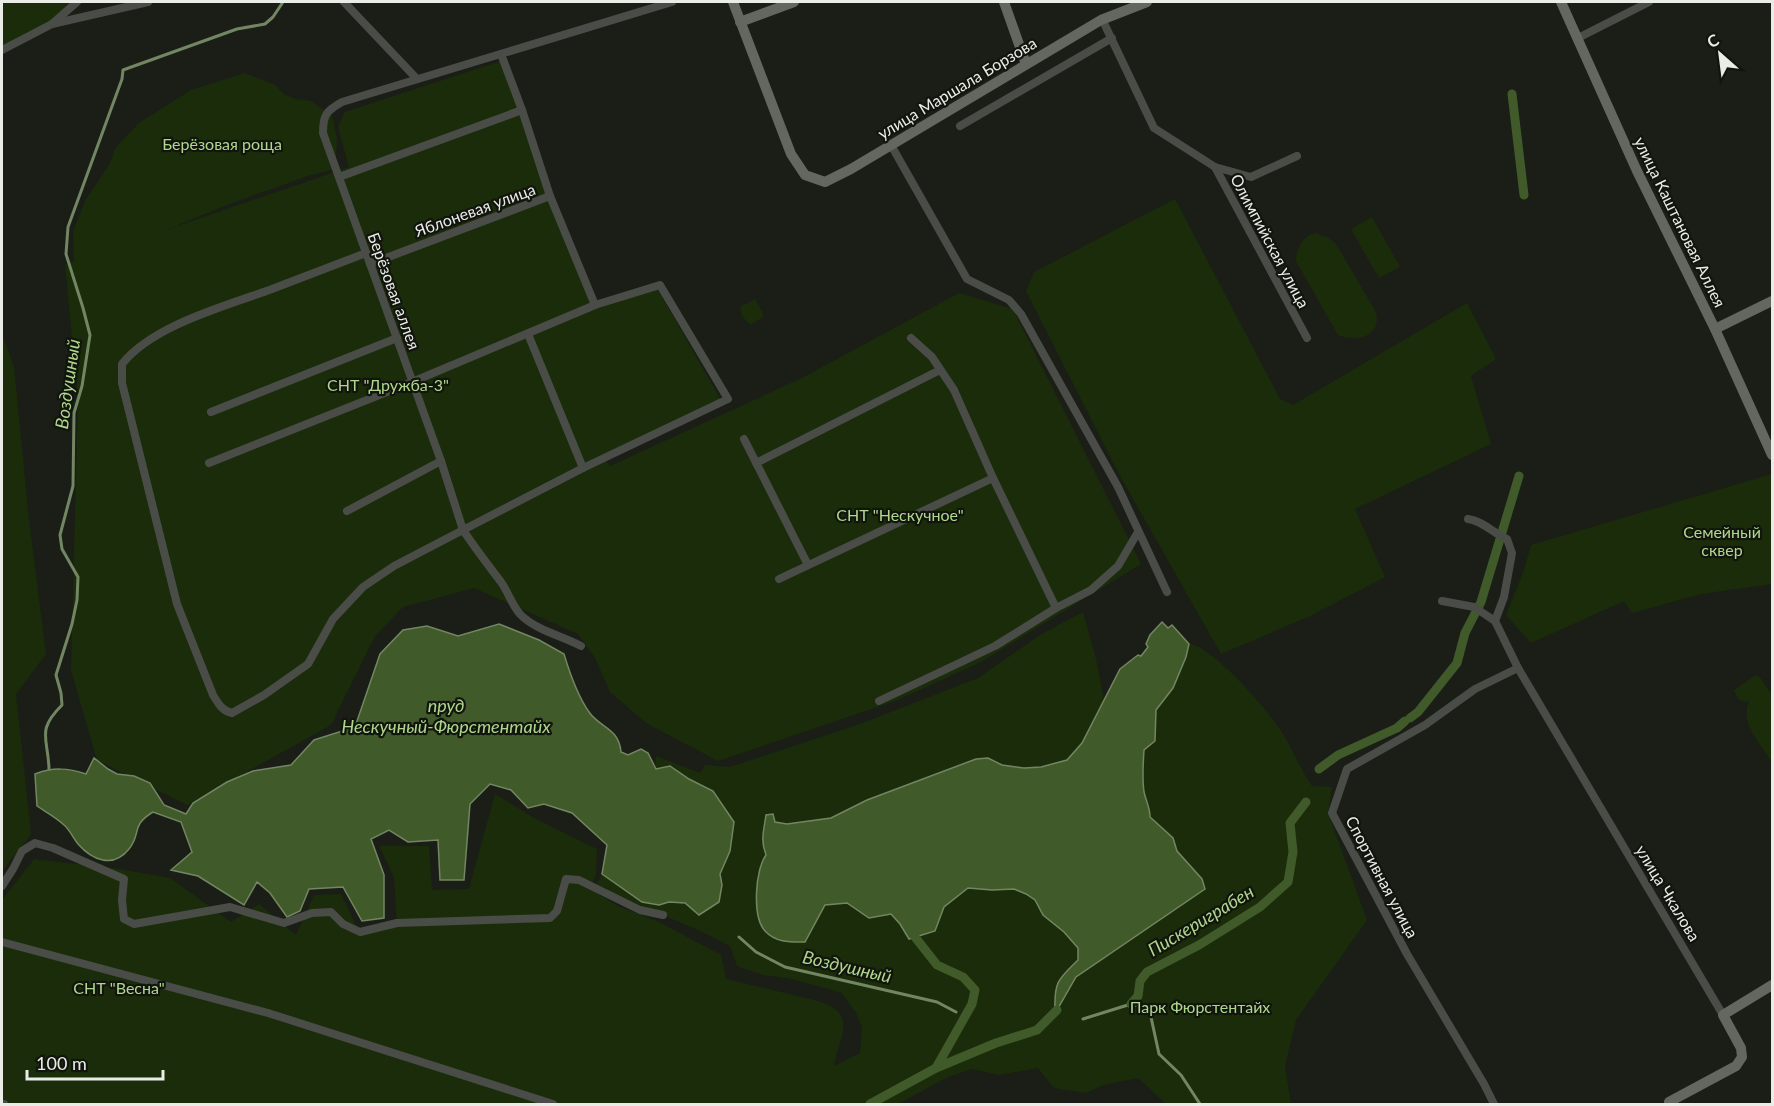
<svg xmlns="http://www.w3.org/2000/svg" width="1774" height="1106" font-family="Lato,sans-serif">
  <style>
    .green { fill: #1b2c0a }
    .water { fill: #415a2a; stroke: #738663; stroke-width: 1.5 }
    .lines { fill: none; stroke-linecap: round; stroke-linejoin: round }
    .stream { stroke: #738663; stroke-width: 3 }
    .canal { stroke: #415a2a; stroke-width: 9 }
    .street { stroke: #4a4c48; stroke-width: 8 }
    .secondary { stroke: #636760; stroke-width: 10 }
    .labels { text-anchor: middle; stroke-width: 4.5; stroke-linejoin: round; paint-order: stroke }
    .street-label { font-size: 16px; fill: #e9ece7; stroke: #11150e }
    .park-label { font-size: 16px; fill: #afd88c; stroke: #11150e }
    .water-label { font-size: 18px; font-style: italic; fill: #afd78c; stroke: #11150e }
  </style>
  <rect width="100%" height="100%" fill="#1a1e17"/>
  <!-- green -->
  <g class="green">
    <path d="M2 2H74L47 25 2 49Z"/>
    <path d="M501 61 597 309 657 288 722 402 605 459 610 466 802 378 959 293 1013 309 1141 564 981 662 898 700 718 761 646 723 610 692 595 658 578 634 474 588 403 607 375 636 331 725 187 805 97 760 71 670 78 399 65 265 74 261 73 231 86 199 109 165 116 147 139 123 191 90 245 73 275 85 284 94 295 99 311 101 332 116 337 139 335 169 308 176 232 203 166 230 349 167 338 127 345 112Z"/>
    <path d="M1175 199 1280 399 1293 405 1467 303 1496 359 1471 376 1491 444 1355 509 1385 577 1310 616 1221 654 1119 474 1026 291 1034 272Z"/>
    <path d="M1372 217 1400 267 1379 278 1351 229Z"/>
    <path d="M1315 233 1329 238 1336 244 1376 312C1382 337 1356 342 1338 335L1296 261C1296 248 1302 237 1315 233Z"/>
    <path d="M755 299 763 313V317L750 325 742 316 740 307Z"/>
    <path d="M2 334 14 367 29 520 46 654 16 694 31 834 2 871Z"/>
    <path d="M1772 474V584L1701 594 1632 613 1624 601 1531 643 1506 615 1524 570 1531 545Z"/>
    <path d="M1083 612 1096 659 1104 700 1082 743 1067 760 1041 767H1008L994 761 976 759 867 800 831 818 787 824 765 822C761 834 761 844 766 855L761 862 757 897 804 942 825 904 847 903 869 918 891 914 900 924 935 931 944 907 968 888 992 890 1014 889 1035 900 1043 915 1064 932 1078 948V960L1061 976 1057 1010 1076 977 1205 889 1202 879 1177 851 1173 838 1150 817C1150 807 1146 800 1144 791 1142 778 1143 764 1144 750L1155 741 1156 710 1173 688 1186 657 1189 644C1211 645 1264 706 1277 725 1291 744 1299 768 1312 786L1332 787 1328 813 1367 920 1296 1020 1285 1066 1291 1104H1166L1138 1078 1103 1085 1086 1093 1054 1088 1038 1068 999 1075 972 1069 948 1077 898 1104H2V900L34 859 119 869 170 878 231 922 259 904 296 935 314 895 341 894 359 932 397 923 394 877 379 846H429L432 890 469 889 495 794 534 818 597 849 596 874 590 889 618 906 659 922 721 955 726 979 818 1001C860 1014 838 1038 834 1066L860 1053 862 1027 856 1013 842 993 792 979 763 975 737 966 730 946C687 922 640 909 597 884L602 874 642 902 659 905 669 902 685 903 699 914 722 885 720 874 730 851 734 822 719 799 706 786 689 779 670 766 656 769V756L700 773 705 765 730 767 860 724 978 678 1040 635Z"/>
    <path d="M1756 675C1765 680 1765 689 1772 693V762C1760 743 1738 722 1750 699L1746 702 1739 700 1734 690Z"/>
  </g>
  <!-- water -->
  <g class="water">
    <path d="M1162 622 1168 628 1172 625 1189 644 1186 657 1173 688 1156 710 1155 741 1144 750C1143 764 1142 778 1144 792 1146 801 1150 807 1150 817L1173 838 1177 851 1202 879 1205 889 1076 977 1057 1010 1055 1009C1054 981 1059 979 1078 960V948L1064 932 1043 915 1035 900 1026 894 1014 889 992 890 968 888 944 907 935 931 909 939 900 924 891 914 869 918 847 903 825 905 805 942C791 942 776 943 765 931 752 917 755 870 766 855 760 840 764 830 766 815L773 814 775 822 787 824 831 818 867 800 976 759 988 758 1002 765 1024 768 1041 767 1067 760 1082 743 1120 669 1138 655 1141 656 1148 647 1146 644 1150 635Z"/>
    <path d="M499 624 539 640 564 654C570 674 577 695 589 712 600 728 619 728 621 752L628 755 641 749 648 753 656 769 670 766 689 779 713 791 734 822 730 851 720 874 722 885 719 902 699 915 685 903 669 902 659 905 642 902 602 874 607 845 572 813 544 804 528 808 511 790 490 784 470 804 464 880H440L438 840 408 842 389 830 371 839 384 875V918L362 921 343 887 309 889 300 911 287 917 270 893 257 882 244 905 198 876 171 870 192 852 181 822 153 812C130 826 142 833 129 849 113 869 92 860 78 844 73 838 70 830 64 825 57 818 46 812 37 806L35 774C53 767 68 768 86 774L94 758 108 769 117 774 134 776 150 783 164 805 186 814 193 803 227 782 253 771 291 765 314 740 355 727 380 654 403 630 427 626 458 636Z"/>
  </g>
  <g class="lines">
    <!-- stream -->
    <g class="stream">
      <path d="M49 769C48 737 36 731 62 705L61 693 56 675 72 624 77 600 78 577 62 549 60 535 73 486 74 413 82 386 90 335 83 308 66 254 68 227 122 79 123 70 237 29 265 24 273 17 283 2"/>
      <path d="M739 937 756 952 785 967 937 1002 956 1012"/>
      <path d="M1083 1019 1131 1004 1149 1008 1159 1054 1181 1075 1200 1104"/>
    </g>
    <!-- canal -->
    <g class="canal">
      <path d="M1512 94 1524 195"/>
      <path d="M1410 718 1418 712 1457 663 1465 633 1481 602 1519 476"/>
      <path d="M1319 769 1338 755 1397 728 1405 721"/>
      <path d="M915 937 937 965 963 977 975 990 972 1004 936 1068"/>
      <path d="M1131 1004 1138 996 1140 981 1147 972 1199 945 1260 907 1288 882 1293 852 1290 823 1306 802"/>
      <path d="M870 1104 936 1068 996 1043 1037 1030 1057 1010"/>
    </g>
    <!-- street -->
    <g class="street">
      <path d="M344 2 417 79"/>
      <path d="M1102 19 1154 128 1215 167 1307 338"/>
      <path d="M52 24 148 2"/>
      <path d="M1578 38 1649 2"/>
      <path d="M2 50 52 24 77 2"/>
      <path d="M960 126 1112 38"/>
      <path d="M891 145 967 279 1009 300 1021 314 1118 487 1167 592"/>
      <path d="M1215 167 1251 177 1297 156"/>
      <path d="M339 177 522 110"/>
      <path d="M366 253C335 265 303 277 272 289 226 306 153 325 122 364V383L177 604 213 695C218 703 222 711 232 713L264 695 308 664 333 619 363 587 394 566 463 530C475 548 488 565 501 582 509 593 513 609 523 617 539 631 562 636 581 646"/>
      <path d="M370 264 550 196 522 110 501 54"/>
      <path d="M595 305 660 285 728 399 583 468 463 530 441 461 323 133C323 115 326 111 342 102L672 2"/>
      <path d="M528 334 583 468"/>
      <path d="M211 412 397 338"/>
      <path d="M744 439 808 565"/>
      <path d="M209 463 412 382 595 305 550 196"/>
      <path d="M756 463 940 370"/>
      <path d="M347 511 441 461"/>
      <path d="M1468 519C1483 521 1493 533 1507 539L1512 553 1504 597 1495 621"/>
      <path d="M779 579 993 478"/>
      <path d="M1442 601 1474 607 1495 621 1518 668 1723 1015"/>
      <path d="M1056 608 1091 590 1118 566 1138 532"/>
      <path d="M879 701 995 646 1056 608 993 478 954 390 932 357 911 338"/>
      <path d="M2 886 13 869 22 851 35 843 53 848 124 879 122 900 124 919 134 924 230 907 284 923 312 913 331 912 343 924 360 932 397 923 550 918 557 911 566 879 579 880 640 910 663 915"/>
      <path d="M2 942 268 1013 553 1104"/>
      <path d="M2 1104H4"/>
      <path d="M1494 1104 1484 1084 1407 954 1332 813 1347 769 1425 725 1475 689 1518 668"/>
    </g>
    <!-- secondary -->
    <g class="secondary">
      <path d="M733 2 791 154 805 175 825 182 851 169 1101 20 1147 2"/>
      <path d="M1004 2 1026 64"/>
      <path d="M1561 2 1637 171 1715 329 1772 455"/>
      <path d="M740 22 794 2"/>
      <path d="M1715 329 1772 301"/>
      <path d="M1670 1104 1669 1102 1736 1066 1742 1057 1741 1048 1723 1015 1772 985"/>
    </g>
  </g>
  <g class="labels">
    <!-- street labels -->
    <g class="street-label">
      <text transform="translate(957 88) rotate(-31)" y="6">улица Маршала Борзова</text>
      <text transform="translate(475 210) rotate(-20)" y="6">Яблоневая улица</text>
      <text transform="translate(1680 222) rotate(64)" y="6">улица Каштановая Аллея</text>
      <text transform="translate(1270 241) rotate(62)" y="6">Олимпийская улица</text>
      <text transform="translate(394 291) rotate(70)" y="6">Берёзовая аллея</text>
      <text transform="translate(1382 877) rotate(62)" y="6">Спортивная улица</text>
      <text transform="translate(1668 893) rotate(59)" y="6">улица Чкалова</text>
    </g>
    <!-- park labels -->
    <g class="park-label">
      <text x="222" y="150">Берёзовая роща</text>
      <text x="388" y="391">СНТ "Дружба-3"</text>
      <text x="900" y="521">СНТ "Нескучное"</text>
      <text x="1722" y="538">Семейный<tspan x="1722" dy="18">сквер</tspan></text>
      <text x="119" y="994">СНТ "Весна"</text>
      <text x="1200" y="1013">Парк Фюрстентайх</text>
    </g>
    <!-- water labels -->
    <g class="water-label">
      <text transform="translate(68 384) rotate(-82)" y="6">Воздушный</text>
      <text x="446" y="712">пруд<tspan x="446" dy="21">Нескучный-Фюрстентайх</tspan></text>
      <text transform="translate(1201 921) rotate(-31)" y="6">Пискериграбен</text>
      <text transform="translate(847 967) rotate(13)" y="6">Воздушный</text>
    </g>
  </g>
  <!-- border -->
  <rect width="1774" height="1106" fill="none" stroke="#e9ece7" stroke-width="6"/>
  <!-- north arrow -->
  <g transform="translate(1720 54) rotate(332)" stroke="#11150e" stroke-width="4.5" paint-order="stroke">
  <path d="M0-4.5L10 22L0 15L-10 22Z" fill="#e9ece7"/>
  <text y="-9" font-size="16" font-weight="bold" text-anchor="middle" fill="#e9ece7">С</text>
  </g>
  <!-- scale -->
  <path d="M27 1070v9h136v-9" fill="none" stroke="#e9ece7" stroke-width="3"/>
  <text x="36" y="1070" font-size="18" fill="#e9ece7" stroke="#11150e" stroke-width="4.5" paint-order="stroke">100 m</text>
</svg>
